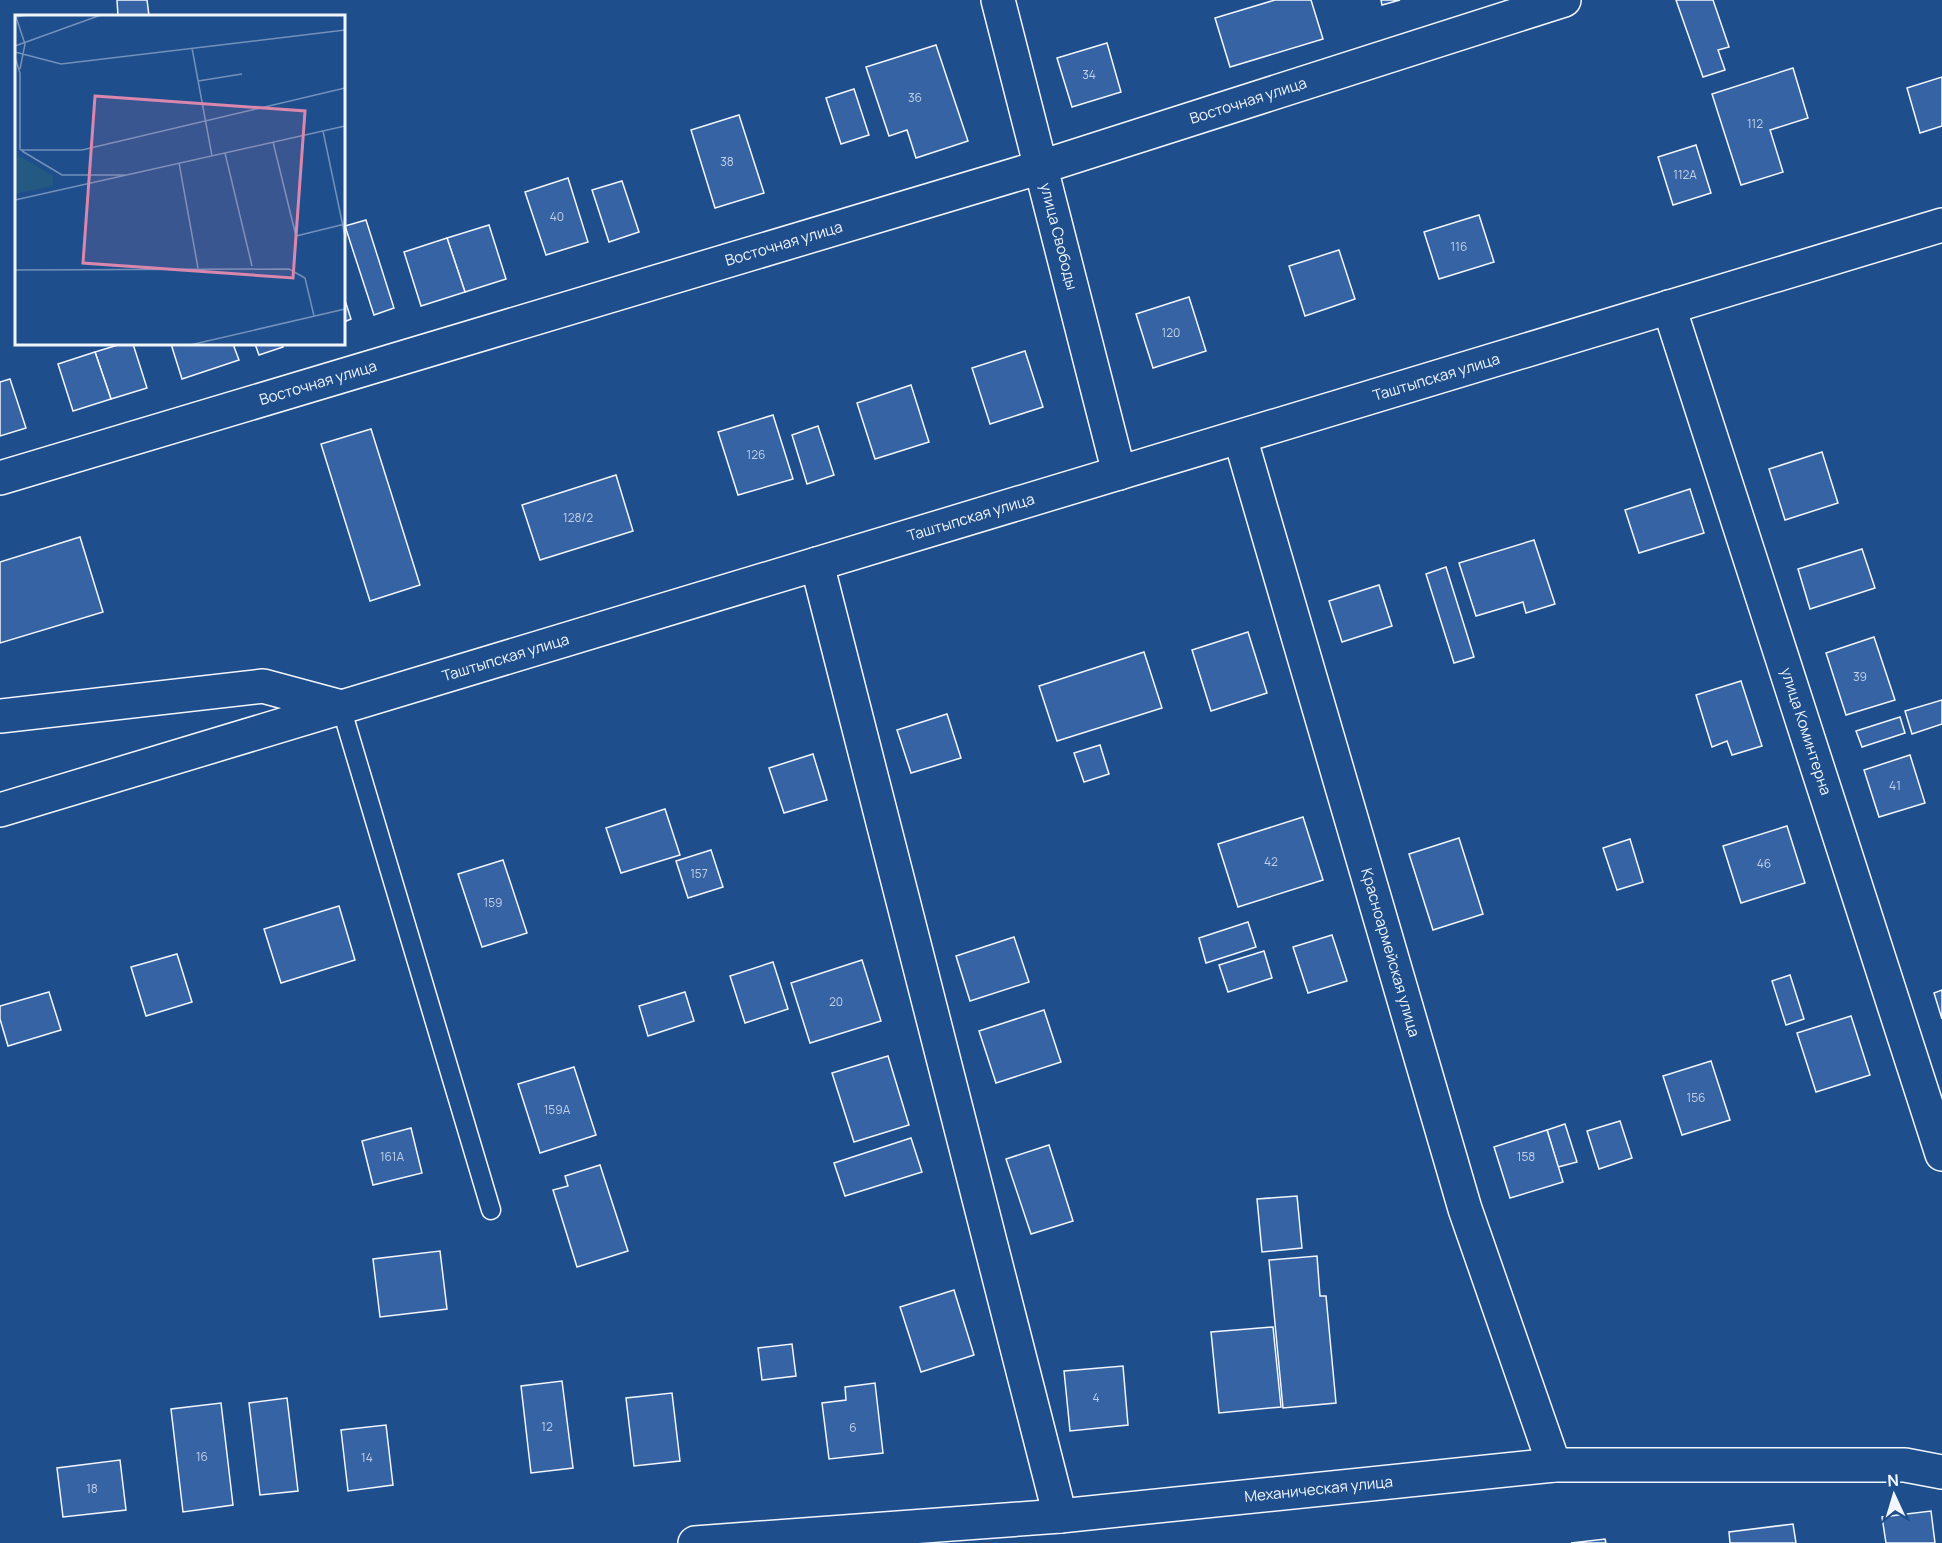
<svg xmlns="http://www.w3.org/2000/svg" width="1942" height="1543" font-family="Manrope,sans-serif">
  <style>
    .building { fill: #3563a3; stroke: #f2f6ff; stroke-width: 1.5 }
    .lines { fill: none; stroke-linecap: round; stroke-linejoin: round }
    .lane-casing { stroke: #f2f6ff; stroke-width: 21 }
    .street-casing { stroke: #f2f6ff; stroke-width: 36 }
    .lane { stroke: #1f4e8c; stroke-width: 18 }
    .street { stroke: #1f4e8c; stroke-width: 33 }
    .labels { text-anchor: middle; stroke-width: 4.5; stroke-linejoin: round; paint-order: stroke }
    .number-label { font-size: 12px; fill: #c3d1e8 }
    .street-label { font-size: 15px; fill: #f2f6ff; stroke: #1f4e8c }
    .inset-road { fill: none; stroke: #7391ba; stroke-width: 1.5 }
    .view { fill: #da87ad; fill-opacity: 0.15; stroke: #da87ad; stroke-width: 3 }
    .inset-edge { fill: none; stroke: #f2f6ff; stroke-width: 3 }
  </style>
  <rect width="100%" height="100%" fill="#1f4e8c"/>
  <!-- building -->
  <g class="building">
    <path d="M117 0H147L149 16H118Z"/>
    <path d="M1275 0H1311L1323 39 1230 67 1215 18Z"/>
    <path d="M1381 0H1400L1382 5Z"/>
    <path d="M1676 0H1713L1729 47 1718 50 1725 70 1703 77Z"/>
    <path d="M1107 43 1121 92 1072 107 1057 58Z"/>
    <path d="M936 45 968 141 916 158 907 130 889 136 866 67Z"/>
    <path d="M1793 68 1808 118 1770 130 1783 172 1741 185 1712 94Z"/>
    <path d="M1942 77V126L1920 133 1907 88Z"/>
    <path d="M854 89 869 135 841 144 826 98Z"/>
    <path d="M739 115 764 193 715 208 691 130Z"/>
    <path d="M1696 145 1711 193 1673 205 1658 157Z"/>
    <path d="M568 178 588 242 546 255 525 192Z"/>
    <path d="M622 181 639 232 609 242 592 190Z"/>
    <path d="M1479 215 1494 262 1439 279 1424 232Z"/>
    <path d="M366 220 394 308 374 315 345 226Z"/>
    <path d="M489 225 506 279 465 292 447 238Z"/>
    <path d="M447 238 465 292 421 306 404 252Z"/>
    <path d="M1339 250 1355 299 1305 316 1289 266Z"/>
    <path d="M344 297 351 319 344 322Z"/>
    <path d="M1189 297 1206 351 1153 368 1136 314Z"/>
    <path d="M121 344H133L147 388 111 399 95 352Z"/>
    <path d="M171 344H233L239 360 182 379Z"/>
    <path d="M255 344H282L283 347 259 355Z"/>
    <path d="M1025 351 1043 407 990 424 972 368Z"/>
    <path d="M95 352 111 399 73 411 58 364Z"/>
    <path d="M10 379 26 428 0 436V382Z"/>
    <path d="M911 385 929 442 875 459 857 403Z"/>
    <path d="M773 415 793 479 738 495 718 432Z"/>
    <path d="M818 426 834 475 807 484 792 435Z"/>
    <path d="M371 429 420 585 370 601 321 444Z"/>
    <path d="M1822 452 1838 503 1785 520 1769 469Z"/>
    <path d="M616 475 633 531 540 560 522 505Z"/>
    <path d="M1690 489 1704 533 1639 553 1625 510Z"/>
    <path d="M80 537 103 612 0 643V562Z"/>
    <path d="M1534 540 1555 604 1526 613 1523 602 1476 616 1459 563Z"/>
    <path d="M1862 549 1875 588 1810 609 1798 569Z"/>
    <path d="M1446 567 1474 657 1454 663 1426 574Z"/>
    <path d="M1379 585 1392 626 1342 642 1329 601Z"/>
    <path d="M1248 632 1267 693 1211 711 1192 650Z"/>
    <path d="M1874 637 1895 700 1846 715 1826 653Z"/>
    <path d="M1144 652 1162 708 1057 741 1039 686Z"/>
    <path d="M1741 681 1762 746 1732 755 1727 741 1712 747 1696 695Z"/>
    <path d="M1942 700V724L1912 734 1905 711Z"/>
    <path d="M947 714 961 758 911 773 897 730Z"/>
    <path d="M1900 717 1905 733 1862 747 1856 731Z"/>
    <path d="M1100 745 1109 774 1084 782 1074 753Z"/>
    <path d="M813 754 827 800 784 813 769 768Z"/>
    <path d="M1910 755 1925 803 1879 817 1864 770Z"/>
    <path d="M665 809 680 855 621 873 606 828Z"/>
    <path d="M1303 817 1323 880 1238 907 1218 844Z"/>
    <path d="M1787 826 1805 883 1741 903 1723 846Z"/>
    <path d="M1459 838 1483 914 1433 930 1409 854Z"/>
    <path d="M1630 839 1643 882 1617 890 1603 848Z"/>
    <path d="M711 850 723 887 688 898 676 861Z"/>
    <path d="M503 860 527 933 482 947 458 874Z"/>
    <path d="M339 906 355 960 281 983 264 929Z"/>
    <path d="M1248 922 1256 947 1206 963 1199 938Z"/>
    <path d="M1332 935 1347 981 1308 993 1293 947Z"/>
    <path d="M1014 937 1029 982 970 1001 956 956Z"/>
    <path d="M1264 951 1272 978 1228 992 1219 965Z"/>
    <path d="M177 954 192 1002 146 1016 131 967Z"/>
    <path d="M862 960 881 1021 810 1043 791 983Z"/>
    <path d="M773 962 788 1009 745 1023 730 976Z"/>
    <path d="M1790 975 1804 1019 1786 1025 1772 981Z"/>
    <path d="M1942 990V1019L1934 993Z"/>
    <path d="M49 992 61 1030 8 1046 0 1019V1006Z"/>
    <path d="M685 992 694 1021 648 1036 639 1006Z"/>
    <path d="M1044 1010 1061 1062 996 1083 979 1031Z"/>
    <path d="M1851 1016 1870 1075 1816 1092 1797 1033Z"/>
    <path d="M888 1056 909 1125 854 1142 832 1073Z"/>
    <path d="M1711 1061 1730 1120 1682 1135 1663 1076Z"/>
    <path d="M574 1067 596 1135 540 1153 518 1084Z"/>
    <path d="M1620 1121 1632 1158 1599 1169 1587 1131Z"/>
    <path d="M1565 1124 1577 1162 1558 1167 1547 1130Z"/>
    <path d="M411 1128 422 1173 373 1185 362 1141Z"/>
    <path d="M1547 1130 1563 1182 1510 1198 1494 1147Z"/>
    <path d="M911 1138 922 1172 845 1196 834 1163Z"/>
    <path d="M1049 1145 1073 1221 1031 1234 1006 1159Z"/>
    <path d="M600 1165 628 1251 577 1267 553 1190 568 1186 565 1176Z"/>
    <path d="M1297 1196 1302 1248 1262 1252 1257 1199Z"/>
    <path d="M440 1251 447 1309 380 1317 373 1259Z"/>
    <path d="M1317 1256 1320 1296H1326L1336 1403 1283 1408 1269 1260Z"/>
    <path d="M954 1290 974 1355 921 1372 900 1307Z"/>
    <path d="M1273 1327 1281 1407 1219 1413 1211 1332Z"/>
    <path d="M792 1344 796 1376 762 1380 758 1348Z"/>
    <path d="M1123 1366 1128 1425 1070 1431 1064 1371Z"/>
    <path d="M562 1381 573 1468 531 1473 521 1386Z"/>
    <path d="M875 1383 883 1453 829 1459 822 1403 846 1400 845 1387Z"/>
    <path d="M672 1393 680 1461 634 1466 626 1398Z"/>
    <path d="M287 1398 298 1491 260 1495 249 1403Z"/>
    <path d="M221 1403 233 1505 183 1512 171 1409Z"/>
    <path d="M386 1425 393 1485 348 1491 341 1430Z"/>
    <path d="M120 1460 126 1510 63 1517 57 1468Z"/>
    <path d="M1931 1511 1935 1543H1886L1882 1517Z"/>
    <path d="M1793 1524 1796 1543H1730L1729 1532Z"/>
    <path d="M1605 1539 1606 1543H1571Z"/>
  </g>
  <g class="lines">
    <defs>
      <path id="lane" d="M341 707 491 1210"/>
      <g id="street">
        <path id="s1" d="M998 0 1119 473"/>
        <path id="s2" d="M1669 307 1942 1154"/>
        <path id="s3" d="M1240 437 1465 1209 1554 1465"/>
        <path id="s4" d="M0 478 1041 167 1564 0"/>
        <path d="M817 564 1060 1516"/>
        <path d="M0 716 263 686 341 707"/>
        <path id="s5" d="M0 810 1942 225"/>
        <path id="s6" d="M695 1543 1060 1516 1554 1465H1905L1942 1472"/>
      </g>
    </defs>
    <!-- lane casing -->
    <use href="#lane" class="lane-casing"/>
    <!-- street casing -->
    <use href="#street" class="street-casing"/>
    <!-- lane -->
    <use href="#lane" class="lane"/>
    <!-- street -->
    <use href="#street" class="street"/>
  </g>
  <g class="labels">
    <!-- number labels -->
    <g class="number-label">
      <text x="1089" y="79">34</text>
      <text x="915" y="102">36</text>
      <text x="1755" y="128">112</text>
      <text x="727" y="166">38</text>
      <text x="1685" y="179">112А</text>
      <text x="557" y="221">40</text>
      <text x="1459" y="251">116</text>
      <text x="1171" y="337">120</text>
      <text x="756" y="459">126</text>
      <text x="578" y="522">128/2</text>
      <text x="1860" y="681">39</text>
      <text x="1895" y="790">41</text>
      <text x="1271" y="866">42</text>
      <text x="1764" y="868">46</text>
      <text x="699" y="878">157</text>
      <text x="493" y="907">159</text>
      <text x="836" y="1006">20</text>
      <text x="1696" y="1102">156</text>
      <text x="557" y="1114">159А</text>
      <text x="392" y="1161">161А</text>
      <text x="1526" y="1161">158</text>
      <text x="1096" y="1402">4</text>
      <text x="547" y="1431">12</text>
      <text x="853" y="1432">6</text>
      <text x="202" y="1461">16</text>
      <text x="367" y="1462">14</text>
      <text x="92" y="1493">18</text>
    </g>
    <!-- street labels -->
    <g class="street-label">
      <text dy="5" stroke="none"><textPath href="#s4" startOffset="1304">Восточная улица</textPath></text>
      <text dy="5" stroke="none"><textPath href="#s1" startOffset="244">улица Свободы</textPath></text>
      <text dy="5" stroke="none"><textPath href="#s4" startOffset="818">Восточная улица</textPath></text>
      <text dy="5" stroke="none"><textPath href="#s5" startOffset="1500">Таштыпская улица</textPath></text>
      <text dy="5" stroke="none"><textPath href="#s4" startOffset="332">Восточная улица</textPath></text>
      <text dy="5" stroke="none"><textPath href="#s5" startOffset="1014">Таштыпская улица</textPath></text>
      <text dy="5" stroke="none"><textPath href="#s5" startOffset="528">Таштыпская улица</textPath></text>
      <text dy="5" stroke="none"><textPath href="#s2" startOffset="446">улица Коминтерна</textPath></text>
      <text dy="5" stroke="none"><textPath href="#s3" startOffset="537">Красноармейская улица</textPath></text>
      <text dy="5" stroke="none"><textPath href="#s6" startOffset="626">Механическая улица</textPath></text>
    </g>
  </g>
  <!-- overview -->
  <g transform="translate(15 15)">
    <rect width="330" height="330" fill="#1f4e8c"/>
    <path d="M4 141 38 161V171L0 179V143Z" fill="#245a82"/>
    <path class="inset-road" d="M0 31 86 0M177 33 197 141M0 37 46 49 330 15M0 42 5 58V135M5 54 10 29 1 2 12 0M183 66 227 59M308 116 330 221M258 127 281 221 330 209M5 135H67L330 73M7 136 47 160H110M210 138 237 251M164 148 183 253M0 185 330 111M0 255 274 254 290 263 299 301M175 330 330 294"/>
    <path class="view" d="M80 81 290 96 278 263 68 248Z"/>
    <rect width="330" height="330" class="inset-edge"/>
  </g>
  <!-- north arrow -->
  <g transform="translate(1894 1495) rotate(356)" stroke="#1f4e8c" stroke-width="4.5" paint-order="stroke">
  <path d="M0-4.5L10 22L0 15L-10 22Z" fill="#f2f6ff"/>
  <text y="-9" font-size="16" font-weight="bold" text-anchor="middle" fill="#f2f6ff">N</text>
  </g>
</svg>
